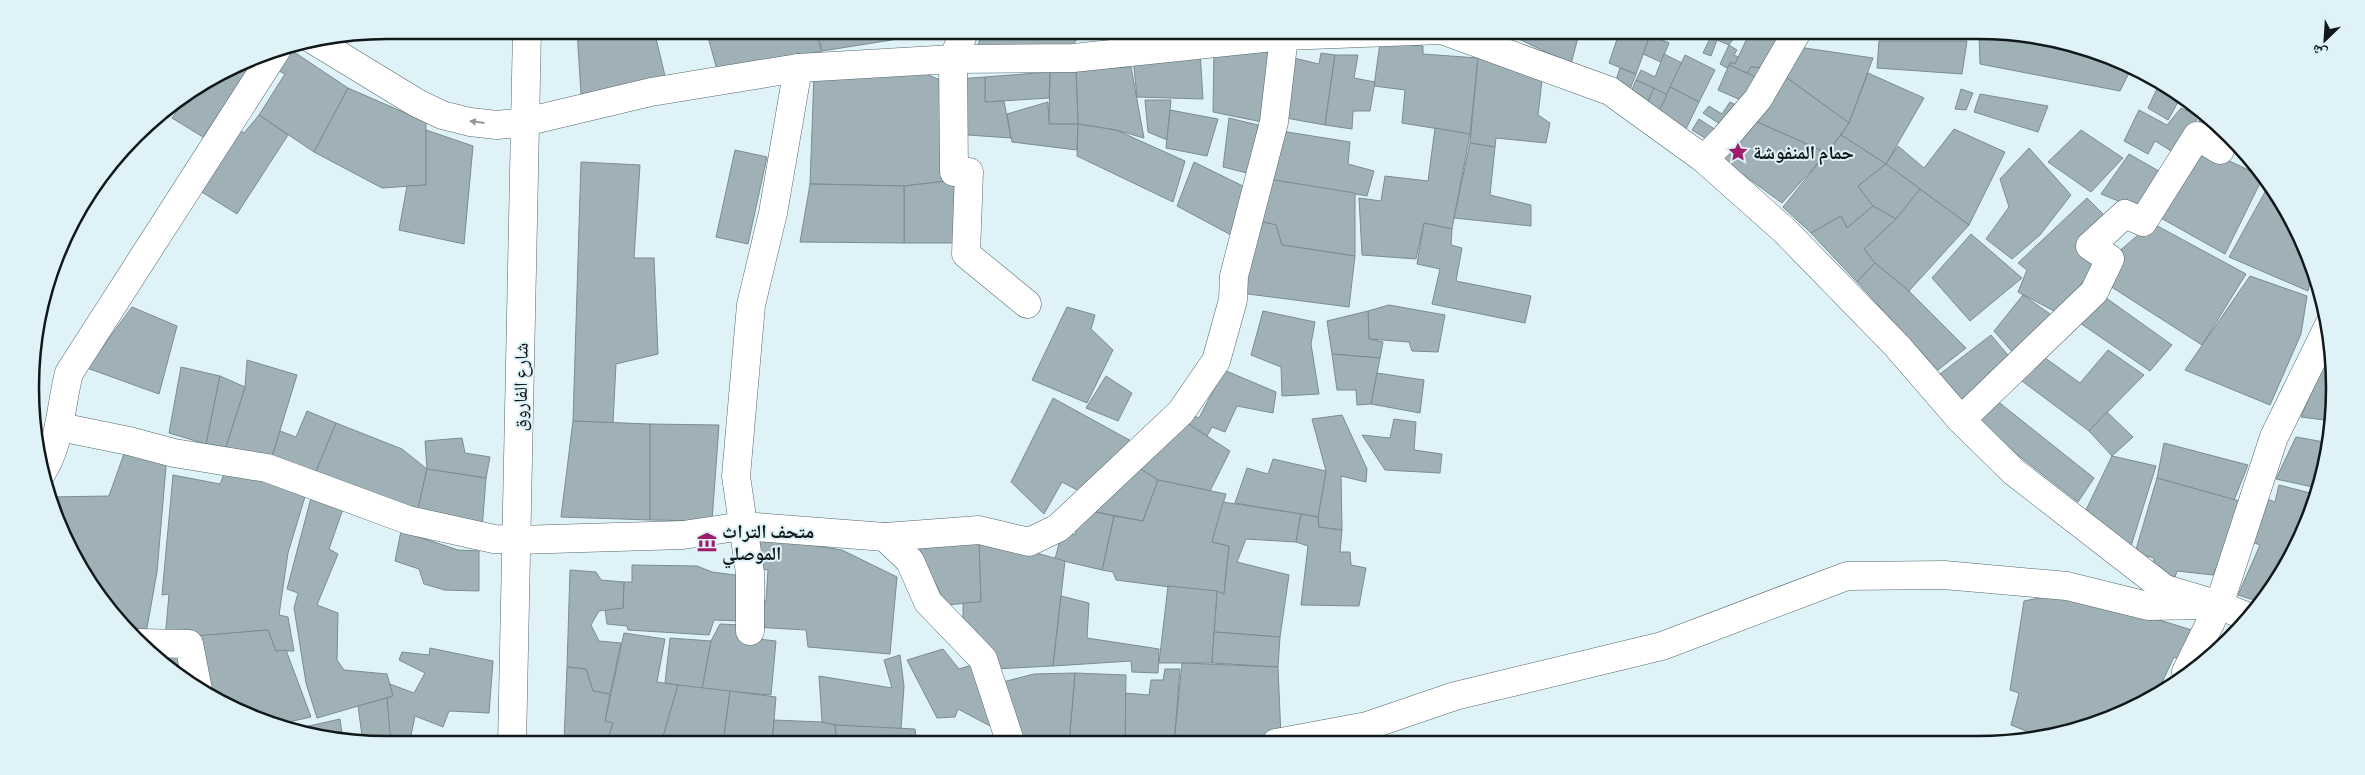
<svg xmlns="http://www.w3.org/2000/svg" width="2365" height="775" font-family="Commissioner,'Noto Naskh Arabic',sans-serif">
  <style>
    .building { fill: #9fb1b7; stroke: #7a8c91 }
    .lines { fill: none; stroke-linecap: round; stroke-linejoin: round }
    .street-casing { stroke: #56676b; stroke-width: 29 }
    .secondary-casing { stroke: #56676b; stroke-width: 29 }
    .street { stroke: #fff; stroke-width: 28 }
    .secondary { stroke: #fff; stroke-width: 28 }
    .oneway { fill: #949798 }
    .labels { text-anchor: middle; stroke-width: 4; stroke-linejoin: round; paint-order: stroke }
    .poi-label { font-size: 19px; font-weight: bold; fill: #11181a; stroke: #def2f7; text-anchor: start }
    .street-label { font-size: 19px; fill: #11181a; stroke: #def2f7 }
    .rim { fill: none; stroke: #11181a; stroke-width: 2.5 }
  </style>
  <rect width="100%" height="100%" fill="#def2f7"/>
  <!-- building -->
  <g class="building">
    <path d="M577 30H654L666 80 581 94Z"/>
    <path d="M706 30H814L822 51 719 77Z"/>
    <path d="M817 30H955L822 51Z"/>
    <path d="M983 30H1082L1071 49 977 48Z"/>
    <path d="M1500 30H1580L1571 64Z"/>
    <path d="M1620 30H1652L1636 74 1609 63Z"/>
    <path d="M1720 30 1733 39 1729 45 1717 40 1711 56 1703 53 1711 36Z"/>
    <path d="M1749 34 1779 37 1763 68 1751 67 1747 73 1729 65 1731 62 1735 64Z"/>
    <path d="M1650 35 1669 43 1661 62 1643 54Z"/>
    <path d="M1979 36 2095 51 2115 57 2132 67 2120 91 1980 64Z"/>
    <path d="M1879 41H1967L1962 74 1877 68Z"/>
    <path d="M1380 43 1423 46V54L1478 58 1470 134 1402 123 1405 90 1374 86Z"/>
    <path d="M1277 45 1267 123 1213 112 1214 48Z"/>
    <path d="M1729 45 1737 50 1734 55 1738 57 1735 64 1731 62 1727 68 1720 64Z"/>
    <path d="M1798 47 1873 58 1849 123 1787 78Z"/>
    <path d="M288 48 348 88 314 152 259 115 285 74 275 69Z"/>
    <path d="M1200 51 1203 99 1137 97 1133 58Z"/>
    <path d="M1321 53 1335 55 1325 125 1286 118 1290 57 1319 64Z"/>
    <path d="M1664 54 1682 63 1667 95 1636 80 1641 70 1655 77Z"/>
    <path d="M258 55 203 137 172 118 186 98Z"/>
    <path d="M1335 55H1358L1354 78 1375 82 1370 111H1353L1352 129 1325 125Z"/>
    <path d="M1685 55 1715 70 1699 102 1670 87Z"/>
    <path d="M1478 58 1497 60 1542 80 1538 115 1550 123 1546 143 1496 138 1495 147 1470 143Z"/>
    <path d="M1729 65 1760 79 1745 102 1718 90Z"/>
    <path d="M909 67 945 82 946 181 904 186 810 184 814 74Z"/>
    <path d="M1131 67 1144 138 1116 130 1078 124 1076 70Z"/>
    <path d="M1751 67 1763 68 1760 79 1747 73Z"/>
    <path d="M1620 68 1636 74 1627 97 1613 89Z"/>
    <path d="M1076 70 1078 124H1049L1050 72Z"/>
    <path d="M1050 72 1049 98 985 102V77Z"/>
    <path d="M1868 73 1924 98 1886 164 1841 135 1849 123Z"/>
    <path d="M985 77V102L1004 101 1011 138 968 135 965 125 959 79Z"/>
    <path d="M1787 78 1849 123 1827 153 1755 121Z"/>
    <path d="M1636 80 1654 88 1644 111 1628 99Z"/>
    <path d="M2160 82 2182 95 2168 120 2148 108Z"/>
    <path d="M1670 87 1699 102 1685 131 1656 117Z"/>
    <path d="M348 88 426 122V185L382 188 314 152Z"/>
    <path d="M1654 88 1667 95 1656 117 1644 111Z"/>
    <path d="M1961 89 1973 93 1966 110 1955 109Z"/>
    <path d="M1980 94 2048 106 2038 132 1974 112Z"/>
    <path d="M1145 100H1171L1167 140 1148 132Z"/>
    <path d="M1048 102 1049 124H1078L1077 150 1012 142 1007 114Z"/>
    <path d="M1730 102 1738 106 1723 126 1703 113 1709 106 1722 114Z"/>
    <path d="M2181 108 2199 116 2176 154 2155 141 2148 154 2124 141 2139 110 2167 125Z"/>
    <path d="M1170 110 1218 119 1207 156 1166 148Z"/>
    <path d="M2201 110 2230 135 2245 153 2243 159 2198 127Z"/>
    <path d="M259 115 288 135 237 214 197 189 234 127 244 133Z"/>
    <path d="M1229 118 1258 125 1251 174 1223 167Z"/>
    <path d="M1699 119 1716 130 1708 140 1692 130Z"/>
    <path d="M1755 121 1827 153 1782 203 1723 160Z"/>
    <path d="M1078 124 1116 130 1185 161 1173 202 1077 156Z"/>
    <path d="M1435 128 1470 134 1452 229 1424 223 1416 259 1362 255 1359 198 1381 201 1385 176 1428 181Z"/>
    <path d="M1954 129 2005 152 1969 225 1886 164 1898 146 1924 168Z"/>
    <path d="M426 130 473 146 464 244 399 230 407 186 426 185Z"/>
    <path d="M2081 130 2123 158 2091 192 2048 162Z"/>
    <path d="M1281 131 1350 142 1348 164 1374 171 1367 196 1268 179Z"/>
    <path d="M1841 135 1886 164 1858 186 1873 206 1847 228 1841 216 1811 233 1783 207Z"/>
    <path d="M1470 143 1495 147 1490 195 1531 205V226L1454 218Z"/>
    <path d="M2198 146 2263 177 2225 254 2159 217Z"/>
    <path d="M2029 148 2071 195 2040 235 2012 259 1986 239 2009 207 2000 179Z"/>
    <path d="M735 150 767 157 748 244 716 237Z"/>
    <path d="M2129 154 2164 174 2138 209 2101 194Z"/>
    <path d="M581 162 640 165 634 258H654L658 354 616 364 613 423 573 421Z"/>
    <path d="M1194 162 1247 188 1231 235 1177 206Z"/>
    <path d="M1886 164 1920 189 1896 219 1873 206 1858 186Z"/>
    <path d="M964 179 960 243H904V186Z"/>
    <path d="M1268 179 1355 193V256L1282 245 1276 225 1259 221Z"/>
    <path d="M2270 183 2308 251 2313 269 2308 291 2229 257Z"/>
    <path d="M810 184 904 186V243L800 242Z"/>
    <path d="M1920 189 1969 225 1909 291 1875 263 1864 249 1896 219Z"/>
    <path d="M2087 198 2108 219 2099 264 2056 312 2018 292 2027 270 2018 263Z"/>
    <path d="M1873 206 1896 219 1864 249 1875 263 1857 282 1811 233 1841 216 1847 228Z"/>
    <path d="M1259 221 1276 225 1282 245 1355 256 1349 307 1248 294 1243 269Z"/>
    <path d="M1424 223 1452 229 1451 245 1462 248 1456 281 1531 296 1525 323 1432 304 1440 269 1417 264Z"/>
    <path d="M2152 223 2246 274 2202 345 2110 286 2116 254Z"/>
    <path d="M1971 234 2022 278 1970 321 1932 278Z"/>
    <path d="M1875 263 1909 291 1966 348 1938 370 1857 282Z"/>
    <path d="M2250 276 2307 296 2301 334 2270 405 2185 370Z"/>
    <path d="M2023 295 2053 316 2015 355 1994 331Z"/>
    <path d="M2102 295 2172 345 2150 371 2080 323Z"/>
    <path d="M1389 305 1445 315 1438 352 1412 351 1409 342 1369 339 1368 311Z"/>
    <path d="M132 307 177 326 159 394 87 368Z"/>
    <path d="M1067 307 1095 315 1091 329 1113 350 1087 403 1032 380Z"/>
    <path d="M1263 311 1315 322 1311 344 1319 394 1282 396 1281 367 1251 355Z"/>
    <path d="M1368 311 1369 339 1383 342 1380 358 1332 354 1327 321Z"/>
    <path d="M1991 335 2012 360 1965 403 1940 374Z"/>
    <path d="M2331 347 2335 388 2332 421 2301 417Z"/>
    <path d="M2108 350 2144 375 2089 431 2018 378 2041 355 2080 383Z"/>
    <path d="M1332 354 1380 358 1371 404 1357 405 1356 390H1337Z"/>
    <path d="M247 360 297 375 271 460 226 447 245 387Z"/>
    <path d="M181 367 220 376 206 444 169 433Z"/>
    <path d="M1224 370 1276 392 1273 413 1237 406 1225 432 1212 427 1207 436 1184 421 1189 414 1199 418Z"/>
    <path d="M1377 373 1424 380 1420 413 1371 404Z"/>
    <path d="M220 376 245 387 226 447 206 444Z"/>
    <path d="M1106 376 1132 393 1118 421 1086 408Z"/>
    <path d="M1053 398 1133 442 1079 491 1062 482 1044 514 1011 482Z"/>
    <path d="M1996 400 2094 478 2078 502 1973 420Z"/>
    <path d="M307 411 336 423 314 476 271 460 280 431 296 437Z"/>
    <path d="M2107 412 2133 437 2112 456 2089 431Z"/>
    <path d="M1342 415 1367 469 1366 482 1341 476 1342 530 1319 527 1318 517 1326 471 1312 419Z"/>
    <path d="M1394 419 1416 422 1414 450 1442 454 1440 473 1385 470 1362 435 1390 438Z"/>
    <path d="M573 421 650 424V520L561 517Z"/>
    <path d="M1184 421 1230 451 1210 491 1158 480 1133 464Z"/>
    <path d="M336 423 402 449 427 469 417 513 314 476Z"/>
    <path d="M650 424 719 425 712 521 650 520Z"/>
    <path d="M2296 437 2330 443 2328 458 2317 488 2276 479Z"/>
    <path d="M462 438 465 453 490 457 486 478 427 469 425 441Z"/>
    <path d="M2164 443 2248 465 2234 500 2157 478Z"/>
    <path d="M126 448 167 455 157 572 145 639H134L90 586 50 497 109 496Z"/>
    <path d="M2112 456 2156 466 2131 546 2084 514Z"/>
    <path d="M1273 459 1326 471 1318 517 1235 503 1247 468 1268 474Z"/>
    <path d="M1133 464 1158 480 1143 521 1081 509Z"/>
    <path d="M226 469 307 490 288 553 279 615 288 617 294 651H276L268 630 165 639 169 594 162 595 173 475 220 484Z"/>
    <path d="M427 469 486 478 482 530 417 513Z"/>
    <path d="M2157 478 2243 502 2213 575 2177 571 2175 577 2153 568 2154 558 2135 553Z"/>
    <path d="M1158 480 1226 494 1212 542 1229 546 1224 594 1116 580 1113 572 1102 570 1114 516 1143 521Z"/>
    <path d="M2279 485 2314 494 2287 566 2260 602 2238 595 2260 545 2252 542 2267 499 2275 502Z"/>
    <path d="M312 494 344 506 329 549 338 554 317 605 338 613 337 660 344 670 387 674 393 696 317 718 306 683 294 608 298 593 287 589Z"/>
    <path d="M1223 502 1301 514 1296 542 1246 539 1237 562 1289 575 1280 637 1214 632 1217 591 1224 594 1229 546 1212 542Z"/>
    <path d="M1081 509 1114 516 1102 570 1055 559 1062 532 1075 535Z"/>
    <path d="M1301 514 1318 517 1319 527 1342 530 1340 552H1350L1351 565 1366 568 1359 606 1301 605 1308 546 1296 542Z"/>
    <path d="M401 531 458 550 479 551V591L445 590 424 584 419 569 395 561Z"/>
    <path d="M754 536 842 550 897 577 890 654 808 647 806 630 753 627V602L766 601 768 570 754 568Z"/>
    <path d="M979 537 981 602 946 605 934 580 925 581 919 543Z"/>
    <path d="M979 537 1065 561 1053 666 994 669 963 629V603L981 602Z"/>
    <path d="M632 565 697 566 712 572 743 576 742 621 714 620 709 635 628 630 627 626 607 624 605 609 623 608 624 582H632Z"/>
    <path d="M570 570 596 572 601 580 624 582 623 608 599 611 591 625 599 641 621 643 610 694 593 691 586 669 567 667Z"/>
    <path d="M1168 586 1217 591 1212 663H1159Z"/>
    <path d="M2059 594 2117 607 2195 631 2184 662 2174 657 2157 693 2136 708 2041 737 2011 725 2019 693 2010 690 2024 601Z"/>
    <path d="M1061 596 1089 603 1087 638 1159 649 1158 673 1132 672 1131 661 1053 666Z"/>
    <path d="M720 624 742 625 741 637 776 641 771 695 702 689 711 641Z"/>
    <path d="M268 630 276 651 286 650 311 717 275 725 250 718 206 694 194 636Z"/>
    <path d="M1214 632 1280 637 1278 667 1212 663Z"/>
    <path d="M624 633 665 639 657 682 678 685 661 744 606 745 613 723 605 721Z"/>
    <path d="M670 638 711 641 702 689 665 683Z"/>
    <path d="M143 647 186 649 183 680Z"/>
    <path d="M430 648 493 661 489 713 449 711 443 727 415 716 410 740 389 734 387 698 393 696 390 684 414 693 425 673 399 660 402 652 429 655Z"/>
    <path d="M943 649 959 669 981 662 992 727 958 709 955 717 937 718 907 660Z"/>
    <path d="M900 655 904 686 901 729 835 725 822 722 819 676 892 688 884 660Z"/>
    <path d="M1182 663 1278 667 1281 737 1243 743 1174 744Z"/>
    <path d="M567 667 586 669 593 691 610 694 605 721 613 723 606 745 564 741Z"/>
    <path d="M1165 669H1180L1174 744H1125V693L1149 695 1151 680H1163Z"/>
    <path d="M1075 673 1126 675 1125 744H1069Z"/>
    <path d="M1075 673 1069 744H1021L999 683 1034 674Z"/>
    <path d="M678 685 730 691 723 744H661Z"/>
    <path d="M730 691 776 697 772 744H723Z"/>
    <path d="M387 698 391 745 363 743 358 706Z"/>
    <path d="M340 719 343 741 317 738 291 730Z"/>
    <path d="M774 720 822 722 835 725 837 744H772Z"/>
    <path d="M835 725 915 729 917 744H837Z"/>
  </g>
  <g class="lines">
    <defs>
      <g id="street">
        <path d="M965 30 953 59 954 172H969L966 254 1027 304"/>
        <path d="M1704 159 1724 139 1758 99 1798 30"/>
        <path d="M1961 420 2094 292 2110 259 2090 246 2125 214 2143 222 2197 136 2220 150"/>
        <path d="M60 427 129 441 174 453 267 468 408 520 494 539 518 540 683 535 743 526 885 537 979 530 1029 542 1058 528 1181 412 1216 361 1233 300 1234 276 1274 122 1284 36"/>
        <path d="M41 474C61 443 60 408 69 373L277 49"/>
        <path d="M885 537 910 561 928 602 983 659 1011 744"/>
        <path d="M750 631V573L736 476 751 305 773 213 798 68"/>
        <path d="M138 643 189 644 198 690"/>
        <path d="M2186 672 2219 605 2274 437 2329 325"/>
        <path d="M1276 743 1367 726 1455 696 1662 646 1847 576 1944 575 2067 586 2148 606 2210 605"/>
      </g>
      <g id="secondary">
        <path d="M312 39 417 103 442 115 470 122 497 125 525 122 651 92 798 68 953 59 1073 58 1284 36 1442 30 1610 91 1704 159 1785 231 1897 346 1961 420 2014 472 2165 589 2219 605 2248 617"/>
        <path d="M512 745 527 30"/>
      </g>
    </defs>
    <!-- street casing -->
    <use href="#street" class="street-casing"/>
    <!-- secondary casing -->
    <use href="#secondary" class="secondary-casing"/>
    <!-- street -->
    <use href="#street" class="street"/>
    <!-- secondary -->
    <use href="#secondary" class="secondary"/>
  </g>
  <!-- one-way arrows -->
  <defs><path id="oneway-solid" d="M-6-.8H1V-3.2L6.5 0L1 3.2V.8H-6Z" transform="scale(1.25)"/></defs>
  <use class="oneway" href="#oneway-solid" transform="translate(477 122) rotate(-173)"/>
  <!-- icons -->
  <defs>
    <symbol id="sight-bare" viewBox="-9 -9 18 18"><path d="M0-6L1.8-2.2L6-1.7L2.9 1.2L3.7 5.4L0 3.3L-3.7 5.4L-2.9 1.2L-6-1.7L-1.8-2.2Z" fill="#a01d6c" stroke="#def2f7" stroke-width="2.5" paint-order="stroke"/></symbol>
    <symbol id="museum-bare" viewBox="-9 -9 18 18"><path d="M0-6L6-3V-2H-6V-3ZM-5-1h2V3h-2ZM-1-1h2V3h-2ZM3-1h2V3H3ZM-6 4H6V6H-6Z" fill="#a01d6c" stroke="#def2f7" stroke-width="2.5" paint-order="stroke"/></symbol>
  </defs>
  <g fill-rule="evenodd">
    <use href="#sight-bare" x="1724" y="138" width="28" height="28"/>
    <use href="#museum-bare" x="693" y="528" width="28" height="28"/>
  </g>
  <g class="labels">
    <!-- poi labels -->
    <g class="poi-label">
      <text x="1753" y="159">حمام المنفوشة</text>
      <text x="722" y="538">متحف التراث<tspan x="722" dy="22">الموصلي</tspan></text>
    </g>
    <!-- street labels -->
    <g class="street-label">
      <text transform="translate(520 387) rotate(-89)" y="7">شارع الفاروق</text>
    </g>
  </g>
  <!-- crop -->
  <path d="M0 0H2365V775H0ZM387 39H1978A348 348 0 0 1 2326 387V388A348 348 0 0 1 1978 736H387A348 348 0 0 1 39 388V387A348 348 0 0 1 387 39Z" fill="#def2f7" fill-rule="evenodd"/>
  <path class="rim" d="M387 39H1978A348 348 0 0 1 2326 387V388A348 348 0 0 1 1978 736H387A348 348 0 0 1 39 388V387A348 348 0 0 1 387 39Z"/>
  <!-- north arrow -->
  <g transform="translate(2325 40) rotate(205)" stroke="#def2f7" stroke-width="4" paint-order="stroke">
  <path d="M0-4L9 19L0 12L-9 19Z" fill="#11181a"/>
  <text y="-8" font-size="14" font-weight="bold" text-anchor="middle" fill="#11181a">ش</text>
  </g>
</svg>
